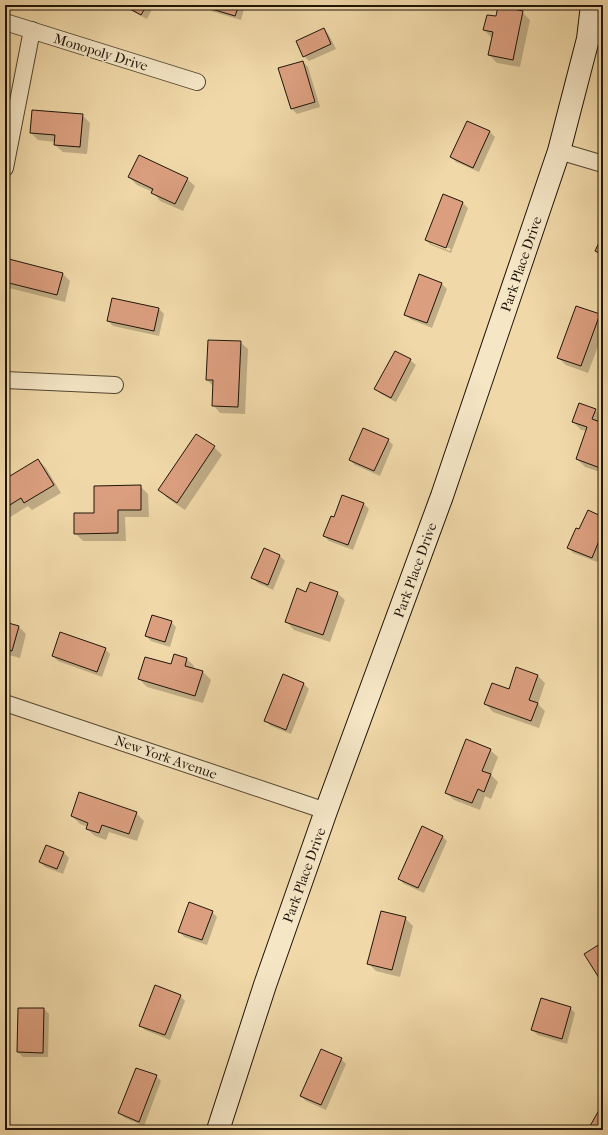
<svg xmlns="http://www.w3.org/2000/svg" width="608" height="1135" font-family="'IM FELL French Canon',serif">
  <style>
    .shadow { fill: #0003; fill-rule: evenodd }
    .building { fill: #db9f7f; stroke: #1f1508 }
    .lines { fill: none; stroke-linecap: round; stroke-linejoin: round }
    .street-casing { stroke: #534630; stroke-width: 18 }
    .secondary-casing { stroke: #1f1508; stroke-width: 24 }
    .street { stroke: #f5e6c6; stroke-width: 16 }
    .secondary { stroke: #f5e6c6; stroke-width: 22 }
    .labels { text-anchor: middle; stroke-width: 3; stroke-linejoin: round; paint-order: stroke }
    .street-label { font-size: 14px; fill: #1f1508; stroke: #f5e6c6 }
  </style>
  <rect width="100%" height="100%" fill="#f0d8a8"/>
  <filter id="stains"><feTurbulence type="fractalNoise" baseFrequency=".005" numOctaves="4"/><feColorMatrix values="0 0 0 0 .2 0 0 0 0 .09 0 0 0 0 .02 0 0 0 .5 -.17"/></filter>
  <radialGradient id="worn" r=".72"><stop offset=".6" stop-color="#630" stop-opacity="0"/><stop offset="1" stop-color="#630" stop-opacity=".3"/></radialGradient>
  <!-- shadow -->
  <g class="shadow">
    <path d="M120 5H154L147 19Z"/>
    <path d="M206 5H245L241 20 211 11 206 6Z"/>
    <path d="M522 12 530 20 520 67 497 63 489 55 492 38 484 30 496 18Z"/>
    <path d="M324 29 329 35 336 49 309 61 304 56Z"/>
    <path d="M303 62 308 67 320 107 297 114 292 109Z"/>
    <path d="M82 115 90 123 87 154 63 152 55 145V142L38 140 31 133Z"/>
    <path d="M490 132 495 137 479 172 456 162 451 157Z"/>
    <path d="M129 177 187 179 195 186 183 211 160 201 153 192 137 185Z"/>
    <path d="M443 196 463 203 468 208 451 253 431 245 426 240ZM431 241 451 249 450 251 431 244Z"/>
    <path d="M5 259 62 273 70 281 65 302 5 287Z"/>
    <path d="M420 276 442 284 447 289 432 328 410 319 405 314Z"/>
    <path d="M112 299 159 309 164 314 159 336 113 326 108 321Z"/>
    <path d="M599 315 603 319V333L588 373 566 365 558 358Z"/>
    <path d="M240 342 248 349 245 414 220 413 213 405V386L207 380Z"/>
    <path d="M395 352 410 360 416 365 396 402 381 394 376 389Z"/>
    <path d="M595 410 603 417 601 423 603 424V473L585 467 577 459 587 431 581 430 573 422Z"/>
    <path d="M196 435 214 447 222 455 185 510 167 498 160 490Z"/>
    <path d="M388 440 393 445 380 476 355 465 350 460Z"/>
    <path d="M38 460 46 468 61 493 32 510 28 506 7 519 5 516V480Z"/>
    <path d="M140 486 148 494 149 517H125L126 541H83L75 533 95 514Z"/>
    <path d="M343 496 364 504 369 509 353 550 329 541 324 536 334 519Z"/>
    <path d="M603 518V548L597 562 573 553 568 547Z"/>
    <path d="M280 556 285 561 273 590 258 583 253 578Z"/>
    <path d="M307 593H337L345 600 330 642 294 630 287 622Z"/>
    <path d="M171 622 176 627 170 647 151 641 146 636Z"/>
    <path d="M5 623 19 627 26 634 20 658 5 654Z"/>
    <path d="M105 649 110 654 102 677 58 661 53 656Z"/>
    <path d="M187 659 194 666V669L203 672 211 680 203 703 147 687 139 679Z"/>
    <path d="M517 668 538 676 545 683 538 704 545 711 539 728 493 712 486 704 509 690Z"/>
    <path d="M304 684 309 689 291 734 271 726 266 721Z"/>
    <path d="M490 750 498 757 491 775 498 782 491 799 485 796 480 810 454 800 446 793Z"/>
    <path d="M136 813 144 821 137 841 109 832 106 840 95 836 87 829 88 827 80 824 72 816Z"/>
    <path d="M442 836 447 841 424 893 404 884 399 879Z"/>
    <path d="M47 846 64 853 69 858 63 874 45 867 40 862Z"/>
    <path d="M212 912 217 917 207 945 184 937 179 931Z"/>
    <path d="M405 918 413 926 400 977 376 971 368 963Z"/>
    <path d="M180 996 185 1001 170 1040 145 1030 140 1025Z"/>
    <path d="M570 1008 575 1013 567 1044 538 1035 532 1030Z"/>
    <path d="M44 1009 49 1014 48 1057H23L18 1052Z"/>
    <path d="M341 1059 346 1064 326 1110 306 1101 301 1096Z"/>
    <path d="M156 1076 161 1081 144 1126 125 1118 120 1113Z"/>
  </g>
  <!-- building -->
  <g class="building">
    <path d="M123 5H147L141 15Z"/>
    <path d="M205 5H239L235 16 205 7Z"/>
    <path d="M498 6 523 11 513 60 488 55 493 32 483 30 487 15 496 16Z"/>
    <path d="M324 28 331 44 303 57 296 41Z"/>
    <path d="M303 61 315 102 291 109 278 68Z"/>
    <path d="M32 110 83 114 80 147 54 145 55 135 30 133Z"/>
    <path d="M467 121 490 131 473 168 450 157Z"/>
    <path d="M139 155 188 178 175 204 151 193 153 189 128 177Z"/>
    <path d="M443 194 463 202 446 248 425 240Z"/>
    <path d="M603 234V255L595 251Z"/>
    <path d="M5 258 63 273 57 295 5 282Z"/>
    <path d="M419 274 442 283 427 323 404 315Z"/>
    <path d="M112 298 159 308 154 331 107 321Z"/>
    <path d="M576 306 600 314 581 366 557 358Z"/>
    <path d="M208 340 241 341 238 407 212 406 213 380H206Z"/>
    <path d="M395 351 411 359 391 398 374 389Z"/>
    <path d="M579 403 596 409 592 419 603 423V459L600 468 576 459 587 427 572 422Z"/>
    <path d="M363 428 389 439 374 471 349 460Z"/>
    <path d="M196 434 215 446 177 503 158 490Z"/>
    <path d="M38 459 54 485 24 503 21 498 5 508V479Z"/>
    <path d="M141 485V510H118V533L74 534V513H94V486Z"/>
    <path d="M342 495 364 503 348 545 323 536 331 516 334 517Z"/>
    <path d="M588 510 603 517V531L592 558 567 548 576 528 579 529Z"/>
    <path d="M264 548 280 555 268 585 251 578Z"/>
    <path d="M310 582 338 592 323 635 285 622 297 588 306 592Z"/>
    <path d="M152 615 172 621 165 642 145 636Z"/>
    <path d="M5 622 19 626 12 651 5 649Z"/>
    <path d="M60 632 106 648 97 672 52 656Z"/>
    <path d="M174 654 187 658 185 666 203 671 195 696 138 679 145 657 171 664Z"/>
    <path d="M516 667 538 675 529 700 538 703 531 721 484 704 492 683 509 689Z"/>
    <path d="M283 674 304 683 286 730 264 721Z"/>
    <path d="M466 739 491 749 482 771 491 774 484 792 478 789 472 803 445 793Z"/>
    <path d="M79 792 137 812 129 834 102 825 99 833 86 829 88 823 71 816Z"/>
    <path d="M422 826 443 836 418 888 398 879Z"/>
    <path d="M46 845 64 852 57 869 39 862Z"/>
    <path d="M189 902 213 911 202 940 178 932Z"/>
    <path d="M381 911 406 917 392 970 367 964Z"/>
    <path d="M603 942V975L599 978 584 954Z"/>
    <path d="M155 985 181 995 165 1035 139 1026Z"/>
    <path d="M541 998 571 1007 562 1039 531 1030Z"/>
    <path d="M18 1008H44L43 1053 17 1052Z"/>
    <path d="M321 1049 342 1058 321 1105 300 1096Z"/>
    <path d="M136 1068 157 1075 139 1122 118 1113Z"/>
    <path d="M603 1103V1130H597L590 1126Z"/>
  </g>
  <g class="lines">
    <defs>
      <g id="street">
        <path d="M5 22 197 82"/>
        <path d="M559 151 603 164"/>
        <path d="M5 168 32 30"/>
        <path d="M5 380 115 385"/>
        <path d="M5 703 326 811"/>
      </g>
      <path id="secondary" d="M218 1130 265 985 326 811 442 496 559 151 588 39 592 5"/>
    </defs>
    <!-- street casing -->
    <use href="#street" class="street-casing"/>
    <!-- secondary casing -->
    <use href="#secondary" class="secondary-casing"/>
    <!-- street -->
    <use href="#street" class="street"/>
    <!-- secondary -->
    <use href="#secondary" class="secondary"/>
  </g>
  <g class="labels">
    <!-- street labels -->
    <g class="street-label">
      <text transform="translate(101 52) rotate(17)" y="5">Monopoly Drive</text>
      <text transform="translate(521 264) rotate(-71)" y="5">Park Place Drive</text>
      <text transform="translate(415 570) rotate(-70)" y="5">Park Place Drive</text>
      <text transform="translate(166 757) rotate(19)" y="5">New York Avenue</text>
      <text transform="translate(304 875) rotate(-70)" y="5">Park Place Drive</text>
    </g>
  </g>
  <!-- margin -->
  <rect width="608" height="1135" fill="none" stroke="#f0d8a8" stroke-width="20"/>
  <rect x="6" y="6" width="596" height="1123" fill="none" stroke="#1f1508" stroke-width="2"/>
  <rect x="10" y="10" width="588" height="1115" fill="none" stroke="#1f1508"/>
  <rect width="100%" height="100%" filter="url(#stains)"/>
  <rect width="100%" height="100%" fill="url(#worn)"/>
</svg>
